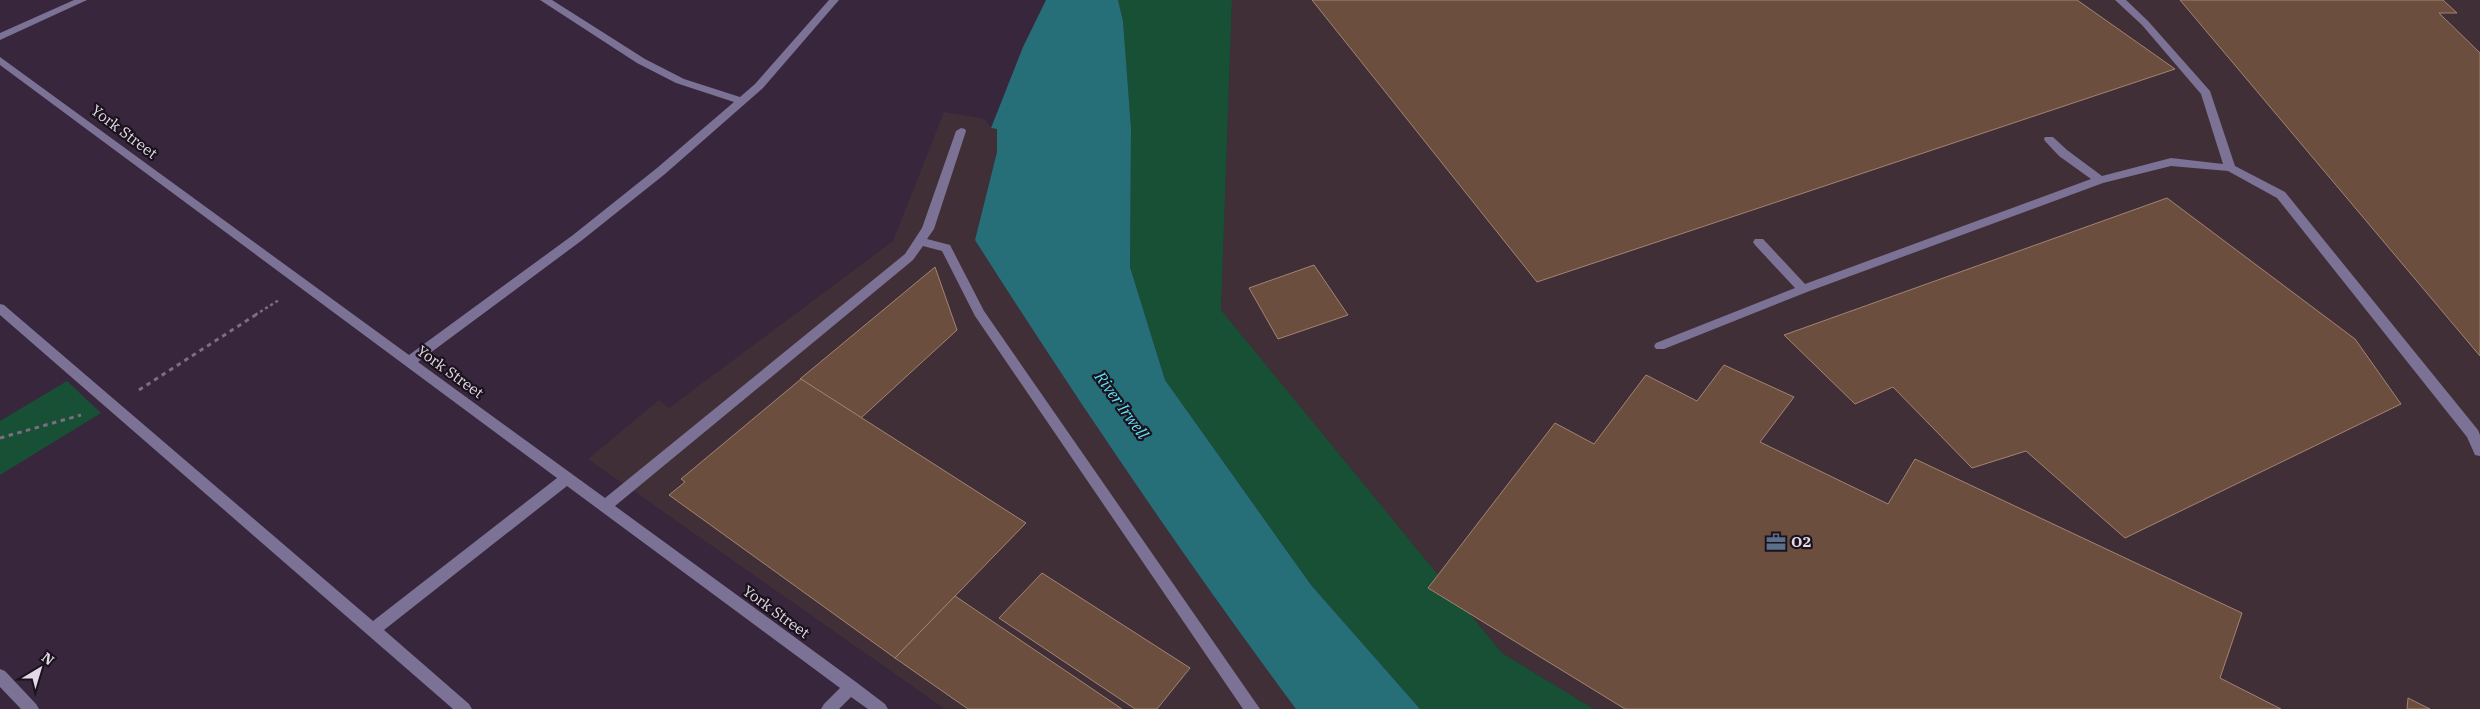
<svg xmlns="http://www.w3.org/2000/svg" width="2480" height="709" font-family="'IBM Plex Serif',serif">
  <style>
    .industrial { fill: #412f38 }
    .green { fill: #185036 }
    .water { fill: #266f79 }
    .building { fill: #6c4e3f; stroke: #a38373 }
    .lines { fill: none; stroke-linecap: round; stroke-linejoin: round }
    .path-far1 { stroke: #7c6d80; stroke-width: 2.5; stroke-dasharray: 3 3; stroke-linecap: butt }
    .path { stroke: #7c6d80; stroke-width: 3; stroke-dasharray: 4.5 4.5; stroke-linecap: butt }
    .minor { fill: #7b7295; fill-rule: evenodd }
    .labels { text-anchor: middle; stroke-width: 4.5; stroke-linejoin: round; paint-order: stroke }
    .street-label { font-size: 15px; fill: #e5d9e8; stroke: #1a121c }
    .poi-label { font-size: 15px; font-weight: bold; fill: #e5d9e8; stroke: #1a121c; text-anchor: start }
    .water-label { font-size: 16px; font-style: italic; fill: #5de6fa; stroke: #1a121c }
  </style>
  <rect width="100%" height="100%" fill="#37263c"/>
  <!-- industrial -->
  <g class="industrial">
    <path d="M1232 0H2480V709H1594L1502 653 1221 310Z"/>
    <path d="M944 112 985 119 991 128 997 129V152L975 240 1221 607 1296 709H945L588 459 659 400 669 408 893 241Z"/>
  </g>
  <!-- green -->
  <g class="green">
    <path d="M1118 0H1232L1221 310 1502 653 1594 709H1420L1311 585 1165 380 1130 267 1131 128 1123 21Z"/>
    <path d="M67 381 101 413 0 475V421Z"/>
  </g>
  <!-- water -->
  <path class="water" d="M1046 0H1118L1123 21 1131 128 1130 267 1165 380 1311 585 1420 709H1296C1183 557 1077 400 975 240L997 152V129L991 128 1023 47Z"/>
  <!-- building -->
  <g class="building">
    <path d="M1312 0H2077L2175 69 1537 282Z"/>
    <path d="M2180 0H2443L2457 13H2439L2480 53V356Z"/>
    <path d="M2167 198 2355 339 2401 404 2125 538 2026 451 1972 468 1893 387 1855 404 1784 335Z"/>
    <path d="M1314 265 1348 315 1278 339 1249 288Z"/>
    <path d="M935 267 957 330 861 418 800 379Z"/>
    <path d="M1724 365 1794 397 1760 442 1888 504 1915 459 2242 613 2220 678 2281 709H1625L1428 588 1555 423 1594 444 1646 375 1697 401Z"/>
    <path d="M801 379 1026 523 895 658 669 495 685 482 681 479Z"/>
    <path d="M1042 573 1190 668 1157 709H1135L999 618Z"/>
    <path d="M955 596 1122 709H968L895 658Z"/>
    <path d="M2408 698 2430 709H2407Z"/>
  </g>
  <g class="lines">
    <!-- path-far1 -->
    <path class="path-far1" d="M255 315 279 300"/>
    <!-- path -->
    <g class="path">
      <path d="M139 390 257 314"/>
      <path d="M0 438 81 415"/>
    </g>
    <!-- minor -->
    <g class="minor">
      <path d="M74 0H87L0 40V33Z"/>
      <path d="M540 0H552L645 59 684 79 740 97 755 84 829 0H839L763 88 665 174 581 241 418 362 605 498 905 254 922 228 956 131 961 128 965 129 966 131 934 229 927 239 950 245 984 311 1260 709H1243L975 316 942 251 923 246 913 260 615 506 856 682 885 704 888 709H868L851 697 839 709H821L824 704 840 688 567 486 384 630 469 704 472 709H453L0 315V304L4 305 373 621 557 478 0 65V57L409 355 573 235 657 168 734 102 676 83 637 63Z"/>
      <path d="M2115 0H2126L2148 21 2210 91 2235 166 2285 192 2478 430 2480 435V456L2475 455 2467 437 2277 198 2228 171 2171 166 2103 183 1807 292 1664 349H1656L1654 346 1656 343 1795 288 1755 245 1753 242 1755 239H1763L1805 284 2091 179 2059 156 2045 141 2044 139 2045 137H2053L2067 150 2102 176 2171 158 2223 164 2201 94 2142 25Z"/>
      <path d="M0 669 5 671 36 704 39 709H21L0 687Z"/>
    </g>
  </g>
  <!-- icons -->
  <defs>
    <symbol id="office-bare" viewBox="-9 -9 18 18"><path d="M-6-3h4V-5.5h4V-3h4V5H-6ZM-1-4.5V-3h2v-1.5ZM-6 0V1H6V0Z" fill="#5c6f8a" stroke="#1a121c" stroke-width="2.5" paint-order="stroke"/></symbol>
  </defs>
  <g fill-rule="evenodd">
    <use href="#office-bare" x="1762" y="528" width="28" height="28"/>
  </g>
  <g class="labels">
    <!-- street labels -->
    <g class="street-label">
      <text transform="translate(124 132) rotate(37)" y="5">York Street</text>
      <text transform="translate(450 372) rotate(36)" y="5">York Street</text>
      <text transform="translate(776 612) rotate(36)" y="5">York Street</text>
    </g>
    <!-- poi labels -->
    <g class="poi-label">
      <text x="1791" y="547">O2</text>
    </g>
    <!-- water labels -->
    <g class="water-label">
      <text transform="translate(1122 405) rotate(54)" y="6">River Irwell</text>
    </g>
  </g>
  <!-- north arrow -->
  <g transform="translate(40 669) rotate(38)" stroke="#1a121c" stroke-width="4" paint-order="stroke">
  <path d="M0-4L9 19L0 12L-9 19Z" fill="#e5d9e8"/>
  <text y="-8" font-size="14" font-weight="bold" text-anchor="middle" fill="#e5d9e8">N</text>
  </g>
</svg>
